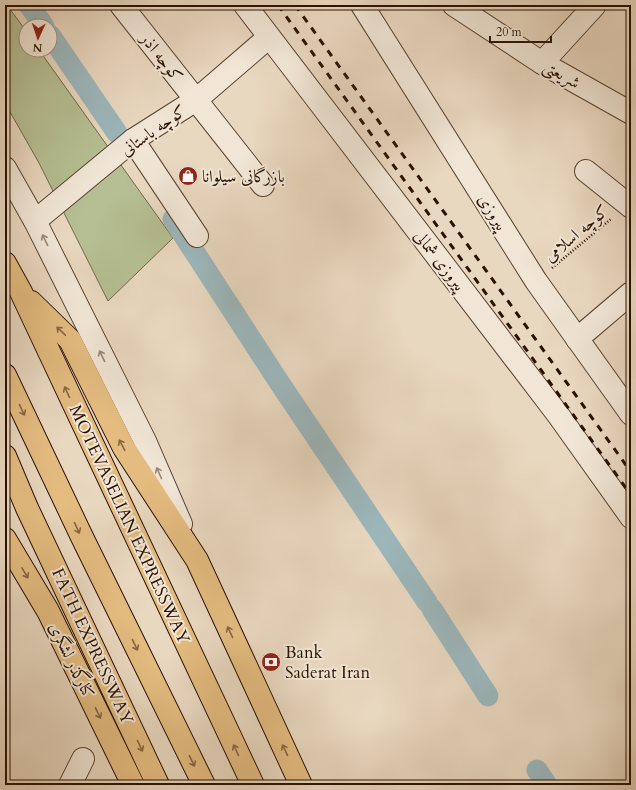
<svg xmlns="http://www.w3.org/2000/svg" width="636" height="790" font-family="Cardo,Amiri,serif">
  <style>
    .green { fill: #b5bf93; stroke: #70684a }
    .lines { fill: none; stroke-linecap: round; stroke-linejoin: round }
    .canal { stroke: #9cb7bc; stroke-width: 21 }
    .minor-casing { stroke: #5a4332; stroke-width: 24 }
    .tertiary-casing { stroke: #5a4332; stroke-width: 24 }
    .primary-casing { stroke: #2a1102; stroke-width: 24 }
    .trunk-casing { stroke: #2a1102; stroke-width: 24 }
    .path { stroke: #2a1102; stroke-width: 2.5; stroke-dasharray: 1 2; stroke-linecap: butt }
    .minor { stroke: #f1e6d6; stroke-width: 22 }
    .tertiary { stroke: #f1e6d6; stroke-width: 22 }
    .primary { stroke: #e4bc80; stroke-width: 22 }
    .trunk { stroke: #e4bc80; stroke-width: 22 }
    .rail { stroke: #2a1102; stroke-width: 3; stroke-dasharray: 7 7; stroke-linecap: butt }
    .oneway { stroke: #978677 }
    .oneway2 { stroke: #876641 }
    .labels { text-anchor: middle; stroke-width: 4; stroke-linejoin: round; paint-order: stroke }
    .street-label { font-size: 17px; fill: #2a1102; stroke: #f1e6d6 }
    .poi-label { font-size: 17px; fill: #2a1102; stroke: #f1e6d6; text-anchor: start }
  </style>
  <rect width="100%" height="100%" fill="#e9d8c0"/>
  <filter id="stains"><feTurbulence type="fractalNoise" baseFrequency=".005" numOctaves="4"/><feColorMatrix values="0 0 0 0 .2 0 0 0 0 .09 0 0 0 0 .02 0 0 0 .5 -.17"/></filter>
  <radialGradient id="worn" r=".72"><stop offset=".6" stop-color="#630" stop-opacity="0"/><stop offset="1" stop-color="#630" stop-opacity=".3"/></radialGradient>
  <!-- green -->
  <path class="green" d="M5 5H7L26 31V50H39L173 238 108 301 39 163 5 103Z"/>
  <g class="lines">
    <!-- canal -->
    <g class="canal">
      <path d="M29 5 44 26"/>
      <path d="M50 35 117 133"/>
      <path d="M173 219 279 382 427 602"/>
      <path d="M432 609 488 696"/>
      <path d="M537 770 547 785"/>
    </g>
    <defs>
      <g id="minor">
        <path d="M121 5 263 185"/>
        <path d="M245 5 559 416 631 517"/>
        <path d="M454 5 542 63 631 113"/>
        <path d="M542 63 595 5"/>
        <path d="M133 140 197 236"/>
        <path d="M586 171 631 207"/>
        <path d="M35 221 133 140 196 100 269 37"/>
        <path d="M577 339 631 293"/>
        <path d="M70 785 83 759"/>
      </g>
      <g id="tertiary">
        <path d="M362 5 536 281 631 414"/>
        <path d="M5 168 35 221 145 441 181 524"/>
      </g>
      <path id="primary" d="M5 539 48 611 133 785"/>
      <g id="trunk">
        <path d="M5 263 21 292 253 785"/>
        <path d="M31 302 70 340 124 448 197 560 301 785"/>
        <path d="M5 375 82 537 204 785"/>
        <path d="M5 456 27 508 158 785"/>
      </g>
    </defs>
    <!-- minor casing -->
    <use href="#minor" class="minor-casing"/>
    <!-- tertiary casing -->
    <use href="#tertiary" class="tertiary-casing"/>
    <!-- primary casing -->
    <use href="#primary" class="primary-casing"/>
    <!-- trunk casing -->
    <use href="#trunk" class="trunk-casing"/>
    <!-- path -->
    <path class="path" d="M552 268 611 219"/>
    <!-- minor -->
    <use href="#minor" class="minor"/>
    <!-- tertiary -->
    <use href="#tertiary" class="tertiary"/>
    <!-- primary -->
    <use href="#primary" class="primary"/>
    <!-- trunk -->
    <use href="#trunk" class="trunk"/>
    <!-- rail -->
    <g class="rail">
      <path d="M278 5 631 495"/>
      <path d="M295 5 631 472"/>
    </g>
  </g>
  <!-- one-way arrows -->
  <defs><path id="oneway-shaft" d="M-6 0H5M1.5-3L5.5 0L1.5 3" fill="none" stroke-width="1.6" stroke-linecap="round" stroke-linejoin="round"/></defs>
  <g class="oneway">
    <use href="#oneway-shaft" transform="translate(45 240) rotate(-116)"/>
    <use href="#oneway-shaft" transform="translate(102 356) rotate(-116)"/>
    <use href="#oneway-shaft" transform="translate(159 473) rotate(-114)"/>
  </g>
  <g class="oneway2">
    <use href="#oneway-shaft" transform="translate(61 331) rotate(-136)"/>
    <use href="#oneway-shaft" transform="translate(67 392) rotate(-115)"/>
    <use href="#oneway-shaft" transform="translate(22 410) rotate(65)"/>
    <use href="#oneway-shaft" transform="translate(122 445) rotate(-118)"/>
    <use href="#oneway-shaft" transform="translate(77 528) rotate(65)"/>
    <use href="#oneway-shaft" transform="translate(25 573) rotate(59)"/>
    <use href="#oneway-shaft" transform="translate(230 632) rotate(-115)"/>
    <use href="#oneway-shaft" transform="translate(135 645) rotate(64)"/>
    <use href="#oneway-shaft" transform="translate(98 713) rotate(64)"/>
    <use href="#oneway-shaft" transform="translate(140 746) rotate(65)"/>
    <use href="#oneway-shaft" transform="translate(236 750) rotate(-115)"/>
    <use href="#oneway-shaft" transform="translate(285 750) rotate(-115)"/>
    <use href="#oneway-shaft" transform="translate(192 761) rotate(64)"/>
  </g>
  <!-- icons -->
  <defs>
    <symbol id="shop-disc" viewBox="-11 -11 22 22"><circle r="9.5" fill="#8f2418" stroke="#f1e6d6"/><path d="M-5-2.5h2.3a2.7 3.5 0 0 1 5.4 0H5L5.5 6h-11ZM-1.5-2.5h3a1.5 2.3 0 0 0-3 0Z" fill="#fff"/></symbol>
    <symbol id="bank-disc" viewBox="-11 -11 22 22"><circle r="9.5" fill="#8f2418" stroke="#f1e6d6"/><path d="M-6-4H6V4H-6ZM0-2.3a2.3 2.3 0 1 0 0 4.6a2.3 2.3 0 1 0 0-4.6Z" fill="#fff"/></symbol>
  </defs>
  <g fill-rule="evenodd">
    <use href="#shop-disc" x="177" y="165" width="22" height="22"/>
    <use href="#bank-disc" x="260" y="651" width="22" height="22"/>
  </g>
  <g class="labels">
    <!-- street labels -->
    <g class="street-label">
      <text transform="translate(162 57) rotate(52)" y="6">کوچه اذر</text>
      <text transform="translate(562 74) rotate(30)" y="6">شریعتی</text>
      <text transform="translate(153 130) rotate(-35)" y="6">کوچه باستانی</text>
      <text transform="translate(493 212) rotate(58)" y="6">پیروزی</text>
      <text transform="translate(576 233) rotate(-40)" y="6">کوچه اسلامی</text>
      <text transform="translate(440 260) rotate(52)" y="6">پیروزی شمالی</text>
      <text transform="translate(130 524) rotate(65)" y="6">MOTEVASELIAN EXPRESSWAY</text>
      <text transform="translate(93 646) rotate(65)" y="6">FATH EXPRESSWAY</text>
      <text transform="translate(72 660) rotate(64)" y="6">کنارگذر لشگری</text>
    </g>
    <!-- poi labels -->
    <g class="poi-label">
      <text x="202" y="182">بازرگانی سیلوانا</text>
      <text x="285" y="658">Bank<tspan x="285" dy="20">Saderat Iran</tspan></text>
    </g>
  </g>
  <!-- margin -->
  <rect width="636" height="790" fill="none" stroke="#e9d8c0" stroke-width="20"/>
  <rect x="6" y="6" width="624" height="778" fill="none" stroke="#2a1102" stroke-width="2"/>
  <rect x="10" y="10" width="616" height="770" fill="none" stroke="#2a1102"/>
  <!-- north arrow -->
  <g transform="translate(38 38) rotate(183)"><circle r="19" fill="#f1e6d6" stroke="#a19181"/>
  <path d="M0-3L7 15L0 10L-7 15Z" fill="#8f2418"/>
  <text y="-6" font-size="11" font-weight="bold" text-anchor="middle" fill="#2a1102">N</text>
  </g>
  <!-- scale -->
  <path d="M490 36v6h61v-6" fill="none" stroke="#2a1102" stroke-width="2"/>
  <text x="496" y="36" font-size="12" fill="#2a1102" stroke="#f1e6d6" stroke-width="3" paint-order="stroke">20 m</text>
  <rect width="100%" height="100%" filter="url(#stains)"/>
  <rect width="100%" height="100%" fill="url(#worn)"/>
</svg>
